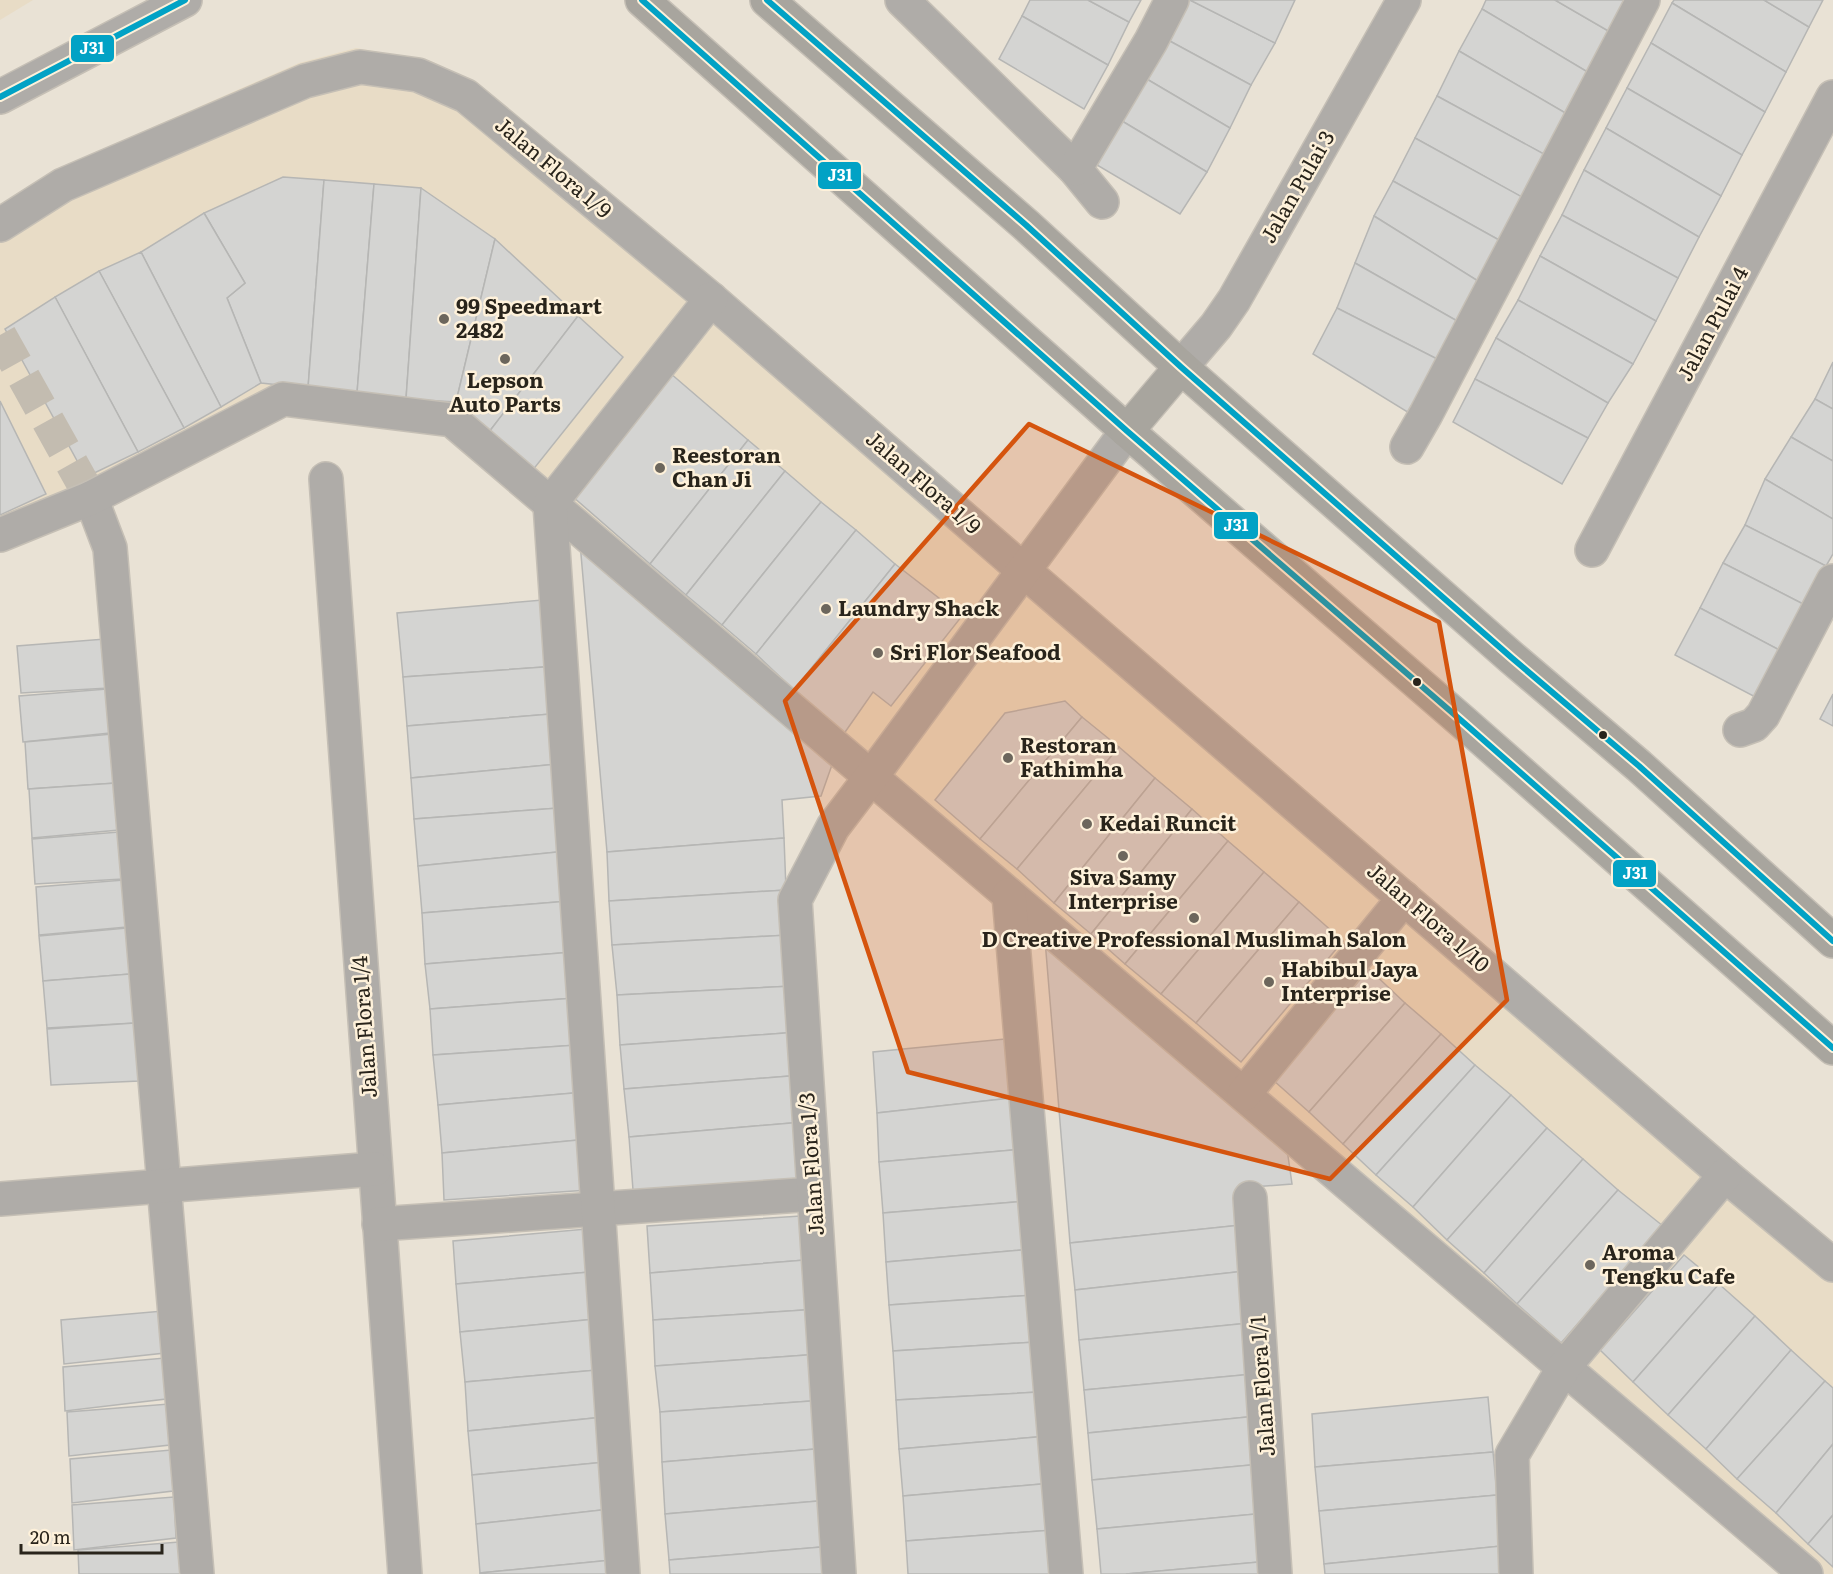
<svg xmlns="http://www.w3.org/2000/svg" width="1833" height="1574" font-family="Literata,serif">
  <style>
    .built { fill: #e8dcc6 }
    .building { fill: #d4d4d2; stroke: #b6b6b4; stroke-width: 1.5 }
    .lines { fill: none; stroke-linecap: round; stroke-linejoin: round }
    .minor-tunnel { stroke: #c3bcb0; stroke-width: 33; stroke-dasharray: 33 16; stroke-linecap: butt }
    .minor-casing { stroke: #c5bfb5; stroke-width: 36 }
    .major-casing { stroke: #c5bfb5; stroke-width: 36 }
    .minor { stroke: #afaca8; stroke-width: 33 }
    .major { stroke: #a8a59e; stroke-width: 33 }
    .bus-1-casing { stroke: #fef1da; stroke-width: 10 }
    .bus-1 { stroke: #02a2c5; stroke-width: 6 }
    .marked { fill: #d5540e; fill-opacity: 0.2; stroke: #d5540e; stroke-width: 4.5; stroke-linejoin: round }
    .poi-dot { fill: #6c665c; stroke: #fef1da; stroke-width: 2 }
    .bus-dot { fill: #29241b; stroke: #fef1da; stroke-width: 2 }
    .labels { text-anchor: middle; stroke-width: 5; stroke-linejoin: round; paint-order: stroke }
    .street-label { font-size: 21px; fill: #29241b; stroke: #fef1da }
    .poi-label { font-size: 21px; font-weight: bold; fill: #29241b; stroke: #fef1da; text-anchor: start }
    .line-badge { stroke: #fef1da; stroke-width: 2 }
    .badge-label { font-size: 16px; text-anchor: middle; font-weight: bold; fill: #fff }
  </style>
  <rect width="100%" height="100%" fill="#e9e2d5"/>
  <!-- built -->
  <g class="built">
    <path d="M0 0H33L0 20Z"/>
    <path d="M356 48 431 61 479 84 819 369 1097 612 1775 1195 1833 1243V1574H1788L447 430 285 410 0 548V205L55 170 299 63Z"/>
  </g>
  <!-- building -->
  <g class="building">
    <path d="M1030 0H1088L1129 22 1108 65 1022 16Z"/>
    <path d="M1088 0H1141L1129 22Z"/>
    <path d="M1186 0H1190L1275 43 1251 85 1166 39Z"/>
    <path d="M1190 0H1295L1275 43Z"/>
    <path d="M1486 0H1555L1617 36 1596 77 1482 9Z"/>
    <path d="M1555 0H1636L1617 36Z"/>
    <path d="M1674 0H1764L1809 27 1786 72 1672 3Z"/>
    <path d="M1764 0H1823L1809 27Z"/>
    <path d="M1672 3 1786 72 1765 112 1651 43Z"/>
    <path d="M1482 9 1596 77 1574 118 1459 51Z"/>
    <path d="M1022 16 1108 65 1084 109 999 59Z"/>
    <path d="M1166 39 1251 85 1230 128 1145 78Z"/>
    <path d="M1651 43 1765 112 1742 155 1627 88Z"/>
    <path d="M1459 51 1574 118 1553 159 1437 96Z"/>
    <path d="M1145 78 1230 128 1207 172 1122 121Z"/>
    <path d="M1627 88 1742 155 1721 196 1606 128Z"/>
    <path d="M1437 96 1553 159 1531 202 1415 138Z"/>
    <path d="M1122 121 1207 172 1180 214 1097 165Z"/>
    <path d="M1606 128 1721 196 1699 237 1584 170Z"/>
    <path d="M1415 138 1531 202 1508 245 1393 181Z"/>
    <path d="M1584 170 1699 237 1678 278 1562 215Z"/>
    <path d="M283 177 324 180 308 388 261 383 227 298 245 283 204 213Z"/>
    <path d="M324 180 374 184 357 393 308 388Z"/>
    <path d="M1393 181 1508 245 1486 286 1374 216Z"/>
    <path d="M374 184 421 188 406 399 357 393Z"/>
    <path d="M421 188 495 239 456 402 406 399Z"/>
    <path d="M204 213 245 283 227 298 261 383 221 407 141 252Z"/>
    <path d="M1562 215 1678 278 1656 321 1540 256Z"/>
    <path d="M1374 216 1486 286 1466 326 1355 263Z"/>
    <path d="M495 239 578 316 489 432 456 402Z"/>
    <path d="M141 252 221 407 184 428 99 271Z"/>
    <path d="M1540 256 1656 321 1633 364 1518 300Z"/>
    <path d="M1355 263 1466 326 1445 363 1337 308Z"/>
    <path d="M99 271 184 428 138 452 55 297Z"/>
    <path d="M55 297 138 452 86 477 5 329Z"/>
    <path d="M1518 300 1633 364 1608 403 1496 338Z"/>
    <path d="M1337 308 1445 363 1414 416 1313 354Z"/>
    <path d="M578 316 623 357 532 471 489 432Z"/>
    <path d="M1496 338 1608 403 1588 438 1475 379Z"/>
    <path d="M1833 362V409L1815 399Z"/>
    <path d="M670 373 748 440 650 564 572 496Z"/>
    <path d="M1475 379 1588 438 1562 484 1453 422Z"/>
    <path d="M1815 399 1833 409V461L1791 437Z"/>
    <path d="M0 401 46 494 0 515Z"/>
    <path d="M1791 437 1833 461V519L1765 479Z"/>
    <path d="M748 440 785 471 686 595 650 564Z"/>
    <path d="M785 471 821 502 722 625 686 595Z"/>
    <path d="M1765 479 1833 519V554L1826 566 1745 525Z"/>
    <path d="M821 502 856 530 756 654 722 625Z"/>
    <path d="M1745 525 1826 566 1809 607 1723 563Z"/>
    <path d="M856 530 895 564 794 690 756 654Z"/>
    <path d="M580 543 833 762 821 796 782 800 784 838 607 852Z"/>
    <path d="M1723 563 1809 607 1783 652 1700 608Z"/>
    <path d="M895 564 962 616 891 706 873 692 843 735 794 690Z"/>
    <path d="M554 599 558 666 403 677 397 613Z"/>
    <path d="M1700 608 1783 652 1761 700 1675 655Z"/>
    <path d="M105 639 109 688 21 693 17 646Z"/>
    <path d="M558 666 563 713 407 726 403 677Z"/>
    <path d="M107 689 110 733 23 742 19 696Z"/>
    <path d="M1833 694V726L1820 719Z"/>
    <path d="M1065 701 1082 717 980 839 935 800 1005 713Z"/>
    <path d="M563 713 568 763 411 778 407 726Z"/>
    <path d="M1082 717 1119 747 1017 869 980 839Z"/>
    <path d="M112 734 116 783 28 789 25 742Z"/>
    <path d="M1119 747 1155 778 1054 903 1017 869Z"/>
    <path d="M568 763 572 807 414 819 411 778Z"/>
    <path d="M1155 778 1192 809 1091 934 1054 903Z"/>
    <path d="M116 783 119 830 32 838 29 789Z"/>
    <path d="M572 807 577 850 418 866 414 819Z"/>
    <path d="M1192 809 1228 841 1125 964 1091 934Z"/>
    <path d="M119 832 123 879 35 884 32 839Z"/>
    <path d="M784 838 786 890 609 901 607 852Z"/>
    <path d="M1228 841 1264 872 1161 994 1125 964Z"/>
    <path d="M577 850 581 900 422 913 418 866Z"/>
    <path d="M1264 872 1299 902 1196 1023 1161 994Z"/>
    <path d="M124 880 127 927 39 935 36 887Z"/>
    <path d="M786 890 788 935 612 945 609 901Z"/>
    <path d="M581 900 585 951 425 964 422 913Z"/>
    <path d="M1299 902 1343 941 1241 1062 1196 1023Z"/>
    <path d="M127 928 130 974 43 981 39 936Z"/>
    <path d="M788 935 793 986 617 995 612 945Z"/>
    <path d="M1045 940 1286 1142 1292 1184 1239 1188 1241 1225 1070 1243Z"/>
    <path d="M585 951 588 997 430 1009 425 964Z"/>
    <path d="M1369 969 1405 1003 1309 1112 1273 1080Z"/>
    <path d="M130 974 135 1023 47 1028 43 981Z"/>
    <path d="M793 986 798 1032 620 1045 617 995Z"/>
    <path d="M588 997 591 1044 433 1055 430 1009Z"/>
    <path d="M1405 1003 1441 1034 1343 1144 1309 1112Z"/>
    <path d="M135 1023 139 1081 51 1085 47 1029Z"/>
    <path d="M798 1032 802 1075 624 1089 620 1045Z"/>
    <path d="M1441 1034 1475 1065 1376 1175 1343 1144Z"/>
    <path d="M1026 1037 1030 1096 877 1113 873 1052Z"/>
    <path d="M591 1044 596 1091 438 1105 433 1055Z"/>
    <path d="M1475 1065 1511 1095 1413 1207 1376 1175Z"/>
    <path d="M802 1075 803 1122 629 1137 624 1089Z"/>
    <path d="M596 1091 599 1138 442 1153 438 1105Z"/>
    <path d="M1511 1095 1547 1128 1447 1240 1413 1207Z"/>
    <path d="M1030 1096 1036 1148 879 1162 877 1113Z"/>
    <path d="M803 1122 809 1188 633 1190 629 1137Z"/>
    <path d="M1547 1128 1583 1159 1484 1273 1447 1240Z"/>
    <path d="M599 1138 603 1189 444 1200 442 1153Z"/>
    <path d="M1036 1148 1040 1200 883 1213 879 1162Z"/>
    <path d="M1583 1159 1618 1190 1517 1304 1484 1273Z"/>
    <path d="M1618 1190 1663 1226 1561 1343 1517 1304Z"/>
    <path d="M1040 1200 1044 1248 886 1262 883 1213Z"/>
    <path d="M816 1215 817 1259 650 1273 647 1226Z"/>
    <path d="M1241 1225 1245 1271 1075 1290 1070 1243Z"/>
    <path d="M609 1227 612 1270 456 1284 453 1241Z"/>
    <path d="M1044 1248 1047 1294 889 1305 886 1262Z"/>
    <path d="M1684 1255 1719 1284 1633 1382 1600 1350Z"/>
    <path d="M817 1259 819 1309 653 1320 650 1273Z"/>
    <path d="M612 1270 616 1317 460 1332 456 1284Z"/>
    <path d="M1245 1271 1249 1323 1079 1340 1075 1290Z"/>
    <path d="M1719 1284 1755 1316 1668 1415 1633 1382Z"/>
    <path d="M1047 1294 1051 1341 893 1351 889 1305Z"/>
    <path d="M819 1309 820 1354 655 1366 653 1320Z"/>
    <path d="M163 1311 165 1353 64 1364 61 1320Z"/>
    <path d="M1755 1316 1791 1350 1706 1449 1668 1415Z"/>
    <path d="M616 1317 619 1368 465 1382 460 1332Z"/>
    <path d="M1249 1323 1253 1374 1084 1390 1079 1340Z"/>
    <path d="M1051 1341 1056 1391 896 1400 893 1351Z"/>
    <path d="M1791 1350 1825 1381 1737 1479 1706 1449Z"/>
    <path d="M820 1354 825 1400 660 1412 655 1366Z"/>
    <path d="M165 1358 166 1399 65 1411 63 1367Z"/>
    <path d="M619 1368 623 1415 468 1431 465 1382Z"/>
    <path d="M1253 1374 1257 1416 1088 1433 1084 1390Z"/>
    <path d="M1825 1381 1833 1388V1444L1776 1513 1737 1479Z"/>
    <path d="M1056 1391 1060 1435 899 1449 896 1400Z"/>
    <path d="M1488 1397 1493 1452 1315 1467 1312 1414Z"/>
    <path d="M825 1400 827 1448 662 1462 660 1412Z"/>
    <path d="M169 1404 170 1445 69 1456 67 1412Z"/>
    <path d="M623 1415 626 1460 472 1475 468 1431Z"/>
    <path d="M1257 1416 1261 1464 1092 1480 1088 1433Z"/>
    <path d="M1060 1435 1064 1482 903 1496 899 1449Z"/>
    <path d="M1833 1444V1515L1808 1544 1776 1513Z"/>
    <path d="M827 1448 830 1500 665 1514 662 1462Z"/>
    <path d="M171 1450 173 1491 72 1503 70 1459Z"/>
    <path d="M1493 1452 1497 1495 1319 1511 1315 1467Z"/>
    <path d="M626 1460 628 1507 476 1524 472 1475Z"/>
    <path d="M1261 1464 1266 1513 1097 1529 1092 1480Z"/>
    <path d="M1064 1482 1066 1529 906 1541 903 1496Z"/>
    <path d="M1497 1495 1501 1546 1324 1564 1319 1511Z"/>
    <path d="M174 1497 176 1538 74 1550 72 1505Z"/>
    <path d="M830 1500 833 1546 669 1560 665 1514Z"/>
    <path d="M628 1507 632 1558 480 1573 476 1524Z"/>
    <path d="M1266 1513 1270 1561 1126 1574H1101L1097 1529Z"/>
    <path d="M1833 1515V1567L1808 1544Z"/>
    <path d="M1066 1529 1069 1574H908L906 1541Z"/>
    <path d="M179 1542 180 1574H79L78 1550Z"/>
    <path d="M833 1546V1574H670L669 1560Z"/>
    <path d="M1501 1546 1503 1574H1325L1324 1564Z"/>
    <path d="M632 1558 633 1574H480V1573Z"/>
    <path d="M1270 1561 1271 1574H1126Z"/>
  </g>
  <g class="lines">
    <!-- minor-tunnel -->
    <path class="minor-tunnel" d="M0 335 91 498"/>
    <defs>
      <g id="minor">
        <path d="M902 0 1075 169 1102 202"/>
        <path d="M0 97 185 0"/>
        <path d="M1075 169 1151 41 1172 0"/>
        <path d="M0 225 63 185 305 81 360 67 418 75 466 96 711 299 1023 570 1725 1175 1833 1265"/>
        <path d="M1181 367 1216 326 1234 300 1404 0"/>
        <path d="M1407 447 1426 414 1643 0"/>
        <path d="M326 479 405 1574"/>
        <path d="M91 498 110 548 197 1574"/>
        <path d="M0 535 91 498 283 399 452 420 1806 1574"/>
        <path d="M1592 550 1833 97"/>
        <path d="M1740 730 1754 725 1763 715 1833 581"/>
        <path d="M1009 895 1066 1574"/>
        <path d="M1244 1094 1404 898"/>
        <path d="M1250 1198 1275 1574"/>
        <path d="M0 1199 375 1169"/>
        <path d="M379 1224 814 1194"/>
        <path d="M623 1574 550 504 711 299"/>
        <path d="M839 1574 795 900 833 827 871 777 1127 431"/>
        <path d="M1516 1574 1512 1455 1564 1367 1725 1175"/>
      </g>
      <g id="major">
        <path d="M642 0 1127 431 1463 722 1833 1048"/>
        <path d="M767 0 1026 225 1181 367 1512 658 1639 766 1833 941"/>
        <path d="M1127 431 1181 367"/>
      </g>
    </defs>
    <!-- minor casing -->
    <use href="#minor" class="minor-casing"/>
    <!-- major casing -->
    <use href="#major" class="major-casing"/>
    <!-- minor -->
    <use href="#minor" class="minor"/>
    <!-- major -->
    <use href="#major" class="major"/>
    <defs>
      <g id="bus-1">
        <path d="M642 0 1127 431 1463 722 1833 1048"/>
        <path d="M767 0 1026 225 1181 367 1512 658 1639 766 1833 941"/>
        <path d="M0 97 185 0"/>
      </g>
    </defs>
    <!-- bus-1 casing -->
    <use href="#bus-1" class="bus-1-casing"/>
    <!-- bus-1 -->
    <use href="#bus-1" class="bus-1"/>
  </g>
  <!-- marked area -->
  <path class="marked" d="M1029 424 1439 622 1507 1000 1330 1179 908 1072 785 701Z"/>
  <!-- markers -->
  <g class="poi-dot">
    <circle cx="444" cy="319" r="6"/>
    <circle cx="505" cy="359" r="6"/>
    <circle cx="660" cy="468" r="6"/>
    <circle cx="826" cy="609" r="6"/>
    <circle cx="878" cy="653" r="6"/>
    <circle cx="1008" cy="758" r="6"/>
    <circle cx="1087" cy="824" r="6"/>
    <circle cx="1123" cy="856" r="6"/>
    <circle cx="1194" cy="918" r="6"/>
    <circle cx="1269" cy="982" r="6"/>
    <circle cx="1590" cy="1265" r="6"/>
  </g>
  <g class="bus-dot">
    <circle cx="1417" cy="682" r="5"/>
    <circle cx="1603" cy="735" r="5"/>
  </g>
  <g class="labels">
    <!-- street labels -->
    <g class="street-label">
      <text transform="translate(553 168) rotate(40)" y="7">Jalan Flora 1/9</text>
      <text transform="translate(1298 187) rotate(-60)" y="7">Jalan Pulai 3</text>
      <text transform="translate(1713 324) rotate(-62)" y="7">Jalan Pulai 4</text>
      <text transform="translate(923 483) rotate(41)" y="7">Jalan Flora 1/9</text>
      <text transform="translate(1428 918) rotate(41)" y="7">Jalan Flora 1/10</text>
      <text transform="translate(365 1027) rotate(-94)" y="7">Jalan Flora 1/4</text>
      <text transform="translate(812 1164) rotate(-94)" y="7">Jalan Flora 1/3</text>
      <text transform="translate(1263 1386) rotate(-94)" y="7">Jalan Flora 1/1</text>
    </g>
    <!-- poi labels -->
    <g class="poi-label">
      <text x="456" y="314">99 Speedmart<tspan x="456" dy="24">2482</tspan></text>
      <text x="505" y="388" text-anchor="middle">Lepson<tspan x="505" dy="24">Auto Parts</tspan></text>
      <text x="672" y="463">Reestoran<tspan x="672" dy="24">Chan Ji</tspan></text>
      <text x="838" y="616">Laundry Shack</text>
      <text x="890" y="660">Sri Flor Seafood</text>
      <text x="1020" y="753">Restoran<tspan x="1020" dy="24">Fathimha</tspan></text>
      <text x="1099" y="831">Kedai Runcit</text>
      <text x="1123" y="885" text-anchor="middle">Siva Samy<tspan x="1123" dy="24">Interprise</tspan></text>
      <text x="1194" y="947" text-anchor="middle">D Creative Professional Muslimah Salon</text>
      <text x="1281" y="977">Habibul Jaya<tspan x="1281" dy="24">Interprise</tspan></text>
      <text x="1602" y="1260">Aroma<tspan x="1602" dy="24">Tengku Cafe</tspan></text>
    </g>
  </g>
  <g class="line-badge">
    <rect x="70" y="34" width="45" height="29" rx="6" fill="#02a2c5"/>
    <rect x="817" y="161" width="45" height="29" rx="6" fill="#02a2c5"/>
    <rect x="1213" y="511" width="46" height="29" rx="6" fill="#02a2c5"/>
    <rect x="1612" y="859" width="45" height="29" rx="6" fill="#02a2c5"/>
  </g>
  <g class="badge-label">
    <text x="92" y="54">J31</text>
    <text x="840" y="181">J31</text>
    <text x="1236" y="531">J31</text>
    <text x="1635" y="879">J31</text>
  </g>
  <!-- scale -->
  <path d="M21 1544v9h141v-9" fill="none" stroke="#29241b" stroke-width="3"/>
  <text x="30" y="1544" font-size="18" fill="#29241b" stroke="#fef1da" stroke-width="4.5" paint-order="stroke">20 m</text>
</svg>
